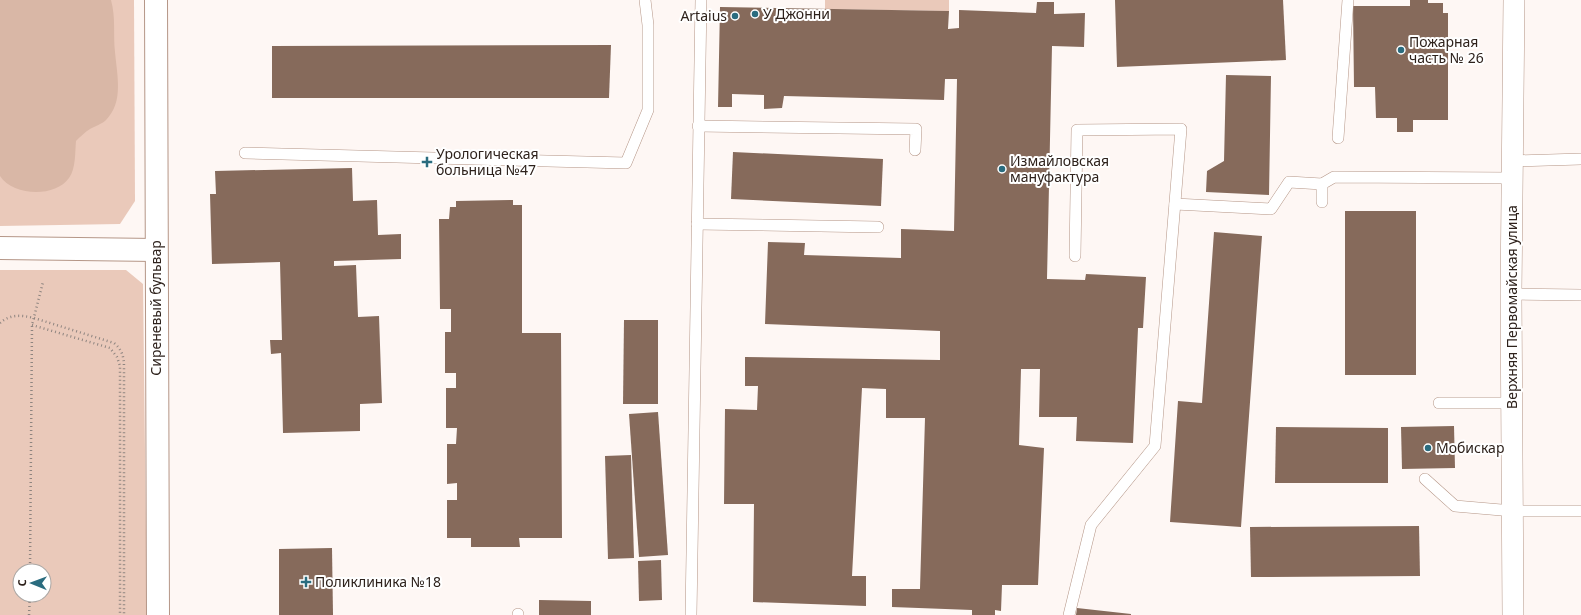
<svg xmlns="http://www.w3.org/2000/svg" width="1581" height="615" font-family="'Noto Sans',sans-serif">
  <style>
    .green { fill: #eac9ba; fill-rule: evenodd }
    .forest { fill: #d9b7a6 }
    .building { fill: #866a5b }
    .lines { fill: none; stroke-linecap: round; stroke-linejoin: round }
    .lane-casing { stroke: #b59687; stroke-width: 12 }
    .street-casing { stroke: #b59687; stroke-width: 22 }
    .secondary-casing { stroke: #b59687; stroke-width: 24 }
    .path { stroke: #8f8580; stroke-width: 2.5; stroke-dasharray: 1 3; stroke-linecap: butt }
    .lane { stroke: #fff; stroke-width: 11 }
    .street { stroke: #fff; stroke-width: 21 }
    .secondary { stroke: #fff; stroke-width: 22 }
    .poi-dot { fill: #2a6c7f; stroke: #fff; stroke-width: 1.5 }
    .labels { text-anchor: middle; stroke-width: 4; stroke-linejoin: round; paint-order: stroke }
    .poi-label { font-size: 14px; fill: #2e221c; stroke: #fff; text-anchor: start }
    .street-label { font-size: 14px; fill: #2e221c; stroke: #fff }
  </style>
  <rect width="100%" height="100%" fill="#fef7f4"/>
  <!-- green -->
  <g class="green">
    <path d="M0 0H134L135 201 120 224 0 226Z"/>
    <path d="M825 0H949V11L825 9Z"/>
    <path d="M0 270H126L143 284 147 615H0ZM20 571H44V595H20Z"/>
  </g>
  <!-- forest -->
  <path class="forest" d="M0 0H111C116 18 113 34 115 52 117 75 124 102 106 120 102 124 95 126 90 129 85 132 80 137 76 141 75 151 76 169 69 178 55 198 13 196 0 176Z"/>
  <!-- building -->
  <g class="building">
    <path d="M1115 0H1283L1286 60 1117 67Z"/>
    <path d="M1410 0H1428V3H1443V13H1448V120H1413V132H1397V118H1376L1375 87H1354L1353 6H1410Z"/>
    <path d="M1037 2H1054V14L1085 13 1084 47 1052 46 1047 279 1085 280 1086 274 1146 277 1143 328H1138L1133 443 1076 441 1077 417H1039L1040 369H1021L1019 445 1044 448 1038 585H1002L1001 611 995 610V615H972V610L892 607V589H920L925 418H886V389L862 388 852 576H866V606L753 602 754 504H724L725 409 757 410 758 386H745V357L940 360V331L765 324 768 242 805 243 804 255 901 258V229L954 231 957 79H945L944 100 784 96 782 108 764 109V95L732 94V107H718L720 7 949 11 948 29 959 28V10L1036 13Z"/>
    <path d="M611 45 609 98H272V46Z"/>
    <path d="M1226 75 1271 76 1269 195 1206 192 1207 171 1224 161Z"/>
    <path d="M733 152 883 159 881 206 731 199Z"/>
    <path d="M352 168 353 201 377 200 378 235 401 234V259L334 261V266L356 265 358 317 379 316 382 403 360 404V431L283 433 281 353 271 354 270 340H282L280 262 212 264 210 194H216L215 171Z"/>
    <path d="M513 200V205H522V333H561L562 538H519L520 547H471V538H447V500H457V483L447 484V444H456L457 428H446V388H456V373H445V332H451V309H440L439 219H449L450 207H456V201Z"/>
    <rect x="1345" y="211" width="71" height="164"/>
    <path d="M1214 232 1262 236 1241 527 1170 522 1178 401 1202 403Z"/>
    <path d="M624 320H658V404H623Z"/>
    <path d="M658 412 668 555 639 557 629 414Z"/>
    <path d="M1454 426 1455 468 1402 469 1401 427Z"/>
    <path d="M1276 427 1388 428V483H1275Z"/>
    <path d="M631 455 634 558 608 559 605 456Z"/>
    <path d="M1419 526 1420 576 1251 577 1250 527Z"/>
    <path d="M332 548 333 615H279V549Z"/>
    <path d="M661 560 662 600 639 601 638 561Z"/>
    <path d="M539 600 591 601V615H539Z"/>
    <path d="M1077 608 1131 614V615H1076Z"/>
  </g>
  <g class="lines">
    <defs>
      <g id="lane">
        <path d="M698 126 916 129 915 150"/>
        <path d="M1338 138 1348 0"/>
        <path d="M245 153 626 163 648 110V25L645 0"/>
        <path d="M1513 161 1581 159"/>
        <path d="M1322 202V184L1334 177 1513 178"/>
        <path d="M1175 204 1271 209 1289 182 1322 184"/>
        <path d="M697 224 878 227"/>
        <path d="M1511 294 1581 295"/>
        <path d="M1439 403H1512"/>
        <path d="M1425 479 1455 506 1513 511H1581"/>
        <path d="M518 615V614"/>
        <path d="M691 615 701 0"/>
        <path d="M1069 615 1091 525 1155 446 1181 129 1077 130 1075 256"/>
      </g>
      <path id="street" d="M1513 615 1511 294 1514 0"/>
      <g id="secondary">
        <path d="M156 0 158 615"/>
        <path d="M0 248 156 250"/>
      </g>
    </defs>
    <!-- lane casing -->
    <use href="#lane" class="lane-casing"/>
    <!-- street casing -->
    <use href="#street" class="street-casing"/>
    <!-- secondary casing -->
    <use href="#secondary" class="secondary-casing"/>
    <!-- path -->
    <g class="path">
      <path d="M0 323C10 314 21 315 34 318L114 343C122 350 124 356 124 368V615"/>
      <path d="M32 325 110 348 117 357 120 366V615"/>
      <path d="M30 571 32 325 43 282"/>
      <path d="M29 615 30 595"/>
    </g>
    <!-- lane -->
    <use href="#lane" class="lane"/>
    <!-- street -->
    <use href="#street" class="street"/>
    <!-- secondary -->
    <use href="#secondary" class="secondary"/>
  </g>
  <!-- markers -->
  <g class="poi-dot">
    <circle cx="755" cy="14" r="4"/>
    <circle cx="735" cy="16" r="4"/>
    <circle cx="1401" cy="50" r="4"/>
    <path d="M425 156h4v4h4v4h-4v4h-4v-4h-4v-4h4z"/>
    <circle cx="1002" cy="169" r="4"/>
    <circle cx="1428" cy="448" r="4"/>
    <path d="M304 576h4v4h4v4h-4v4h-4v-4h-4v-4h4z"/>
  </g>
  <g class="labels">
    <!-- poi labels -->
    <g class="poi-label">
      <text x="763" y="19">У Джонни</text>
      <text x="727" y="21" text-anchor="end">Artaius</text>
      <text x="1409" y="47">Пожарная<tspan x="1409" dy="16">часть № 26</tspan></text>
      <text x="436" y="159">Урологическая<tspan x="436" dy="16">больница №47</tspan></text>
      <text x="1010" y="166">Измайловская<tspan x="1010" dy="16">мануфактура</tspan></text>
      <text x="1436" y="453">Мобискар</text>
      <text x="315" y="587">Поликлиника №18</text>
    </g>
    <!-- street labels -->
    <g class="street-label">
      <text transform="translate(1512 307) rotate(-90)" y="5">Верхняя Первомайская улица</text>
      <text transform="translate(156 308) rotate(-90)" y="5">Сиреневый бульвар</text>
    </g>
  </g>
  <!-- north arrow -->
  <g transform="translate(32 583) rotate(271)"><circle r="19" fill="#ffffff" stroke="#aba7a4"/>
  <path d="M0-3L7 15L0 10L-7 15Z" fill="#2a6c7f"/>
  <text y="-6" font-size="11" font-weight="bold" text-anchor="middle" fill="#2e221c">С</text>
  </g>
</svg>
